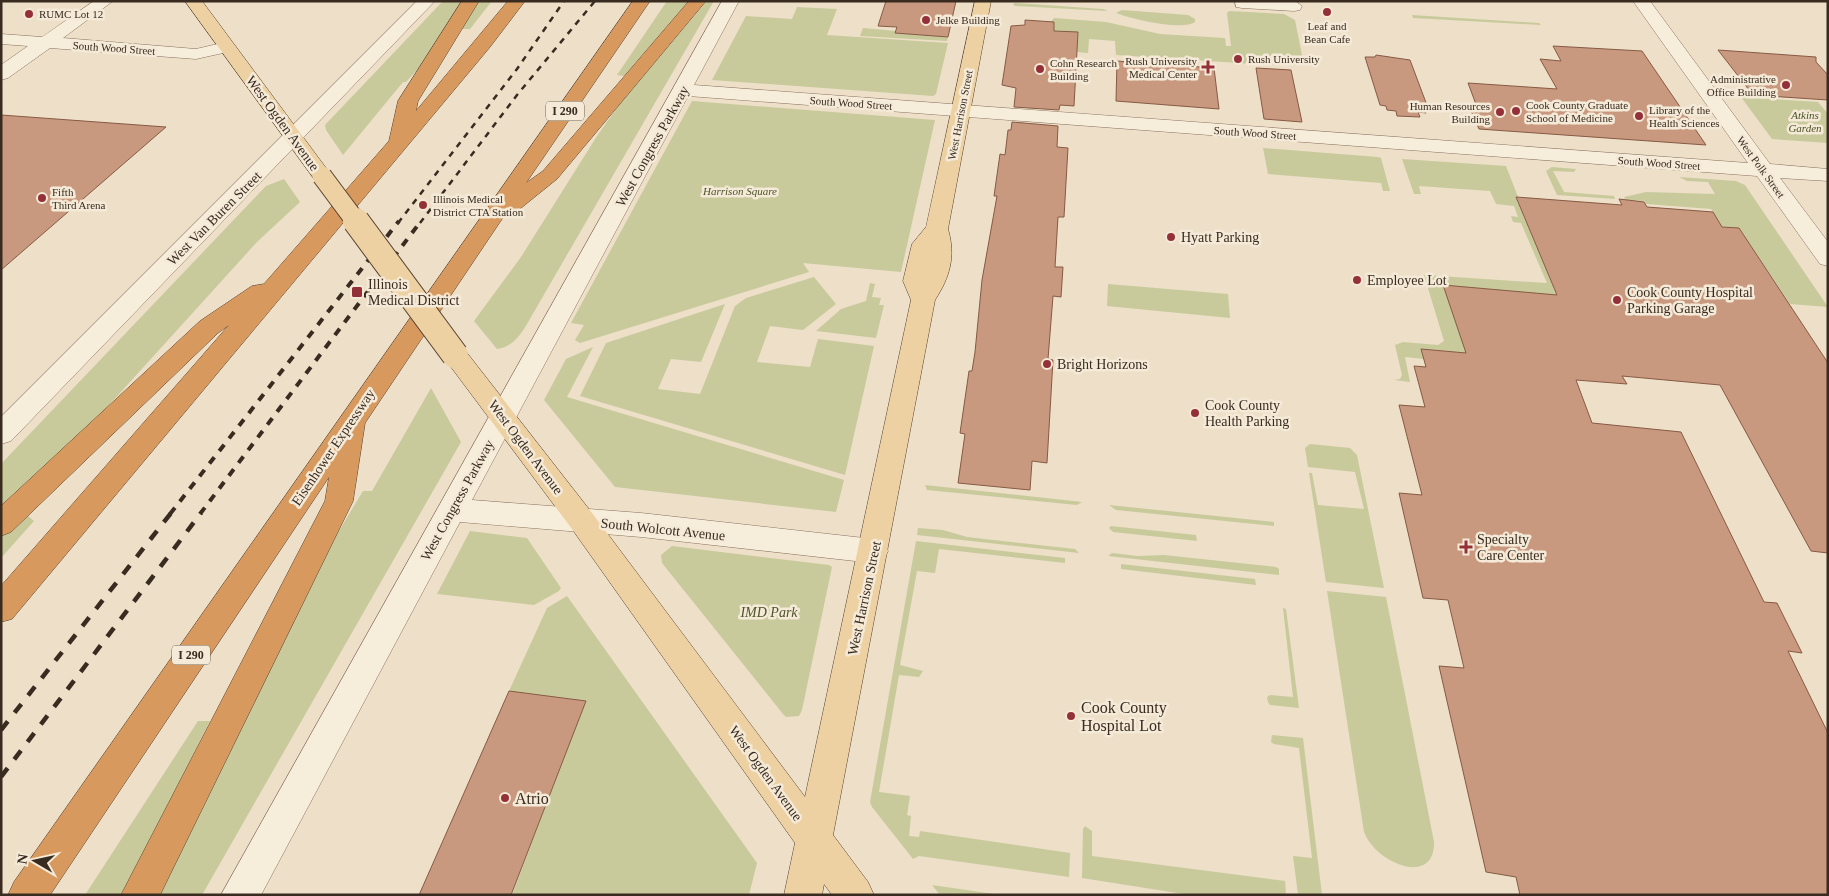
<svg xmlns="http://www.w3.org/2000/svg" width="1829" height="896" font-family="Georgia,serif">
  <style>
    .green { fill: #c8ca9c }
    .building { fill: #c9997f; stroke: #865a44 }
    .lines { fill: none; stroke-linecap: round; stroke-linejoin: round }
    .minor-casing { stroke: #88715e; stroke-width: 1 }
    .major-casing { stroke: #564031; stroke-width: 1 }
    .highway-casing { stroke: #564031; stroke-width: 1 }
    .minor { fill: #f7eddb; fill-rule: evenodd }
    .major { fill: #edd1a2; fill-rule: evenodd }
    .highway { fill: #d7995d; fill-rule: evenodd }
    .rail-far2 { stroke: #392b20; stroke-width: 2.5; stroke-dasharray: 6 6; stroke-linecap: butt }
    .rail-far1 { stroke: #392b20; stroke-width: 4; stroke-dasharray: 8 8; stroke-linecap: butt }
    .rail { stroke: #392b20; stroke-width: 4.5; stroke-dasharray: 11 11; stroke-linecap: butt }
    .major-bridge-far1-casing { stroke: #564031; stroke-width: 21; stroke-linecap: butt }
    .major-bridge-casing { stroke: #564031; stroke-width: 28; stroke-linecap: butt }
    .major-bridge-far1 { stroke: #edd1a2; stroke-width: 19 }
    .major-bridge { stroke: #edd1a2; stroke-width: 26 }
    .poi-dot { fill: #943038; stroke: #f4ead7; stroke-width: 2 }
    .labels { text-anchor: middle; stroke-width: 5; stroke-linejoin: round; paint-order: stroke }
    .far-poi-label { font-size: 11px; fill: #392b20; stroke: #f4ead7; text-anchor: start }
    .far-street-label { font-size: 11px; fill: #392b20; stroke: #f4ead7 }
    .far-park-label { font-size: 11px; font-style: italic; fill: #4c5428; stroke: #f4ead7 }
    .shield { fill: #f4ead7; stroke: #716457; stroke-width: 1 }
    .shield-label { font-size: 12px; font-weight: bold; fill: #392b20 }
    .street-label { font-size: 14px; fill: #392b20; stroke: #f4ead7 }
    .poi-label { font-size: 14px; fill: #392b20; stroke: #f4ead7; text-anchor: start }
    .park-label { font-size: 14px; font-style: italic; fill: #4c5428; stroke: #f4ead7 }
    .near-poi-label { font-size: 16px; fill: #392b20; stroke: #f4ead7; text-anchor: start }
  </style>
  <rect width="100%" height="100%" fill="#eddfc8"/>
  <!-- green -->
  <g class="green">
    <path d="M443 1H463L431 55 406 82H403L343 155 326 130 325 125Z"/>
    <path d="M478 1H492L470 29H462Z"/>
    <path d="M667 1H689L624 76 617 75Z"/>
    <path d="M707 1H714L527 324C519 337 513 346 497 349L474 321 521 257 597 136 619 105Z"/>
    <path d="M1015 3 1103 9 1108 11 1015 6 1013 4Z"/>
    <path d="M797 7 837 9 827 35 948 43 936 94 933 96 712 80 746 16 792 19Z"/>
    <path d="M1122 10 1188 15 1195 19V22C1183 31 1130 19 1116 13Z"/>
    <path d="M1229 11 1284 14 1295 20 1304 65 1254 64 1116 55 1115 41 1089 39 1088 53 1077 52 1078 32 1054 31V22H1051L1054 18 1106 22 1160 34 1225 38 1226 46H1231L1227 13Z"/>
    <path d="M1412 15 1539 23 1541 25 1413 18Z"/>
    <path d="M863 28 896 31V33L948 37 947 41 860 36Z"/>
    <path d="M1741 97 1818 102 1828 114V143L1772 139Z"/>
    <path d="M692 101 935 120 901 272 803 263 809 272 580 343 575 340 584 325 571 323Z"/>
    <path d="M1263 148 1378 157 1381 158 1390 191H1383L1381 183 1268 174Z"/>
    <path d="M1402 159 1506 166 1518 197H1516L1557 295 1466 353 1421 349 1424 359 1405 357 1410 382 1394 380 1400 379 1402 375 1395 345 1403 342 1438 345 1444 341 1424 275 1547 283 1521 223 1513 222 1511 216 1518 217 1514 206 1496 204 1490 191 1419 186 1421 194H1414Z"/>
    <path d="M1552 167 1576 169 1574 172 1553 171 1564 192 1614 196 1615 199 1557 195 1546 171Z"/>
    <path d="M1679 177 1736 181 1745 185 1828 307 1790 304 1739 228 1722 227 1711 209 1646 204 1644 201 1626 200 1624 197 1646 192 1715 194 1708 182 1687 181Z"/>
    <path d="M284 179 300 202 257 242 91 425 1 513V464L266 186Z"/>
    <path d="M814 277 836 304 803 330 770 326 757 362 810 367 818 339 874 346 845 475 580 396 606 343 725 304 701 362 671 359 658 389 700 394 735 306 746 298Z"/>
    <path d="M870 283 875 284 872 297 881 298 879 305H884L876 338 816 331 841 309 866 301Z"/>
    <path d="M1108 284 1228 294 1230 318 1107 306Z"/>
    <path d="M593 347 567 397 844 480 836 512 615 487 544 400 566 359Z"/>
    <path d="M431 388 461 442 202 895H157L316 569 363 491H372Z"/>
    <path d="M1310 444 1350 448 1357 455 1384 588 1326 582 1309 473H1312L1318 505 1364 509 1355 472 1308 467 1305 448Z"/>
    <path d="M925 485 1082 502 1077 505 927 490Z"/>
    <path d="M1109 505 1274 522V526L1116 510Z"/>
    <path d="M28 516 34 521 1 558V537L21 518Z"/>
    <path d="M1111 526 1196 535 1197 541 1113 532 1109 528Z"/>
    <path d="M918 528 943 530 967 537 1075 549 1079 553 917 535Z"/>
    <path d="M470 531 527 538 561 588 559 591 534 605 437 594Z"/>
    <path d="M916 541 1065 558V563L939 549 935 573 917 571 900 665 923 671 919 677 899 675 879 792 910 796 907 815 911 816 909 836 919 837 920 831 1070 853 1069 877 919 856 913 859 872 807 870 802Z"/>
    <path d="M672 546 829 565 832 567 802 710 799 716 786 717 783 714 662 563 661 555Z"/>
    <path d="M1112 553 1138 556 1164 555 1276 567 1279 569V575L1108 556Z"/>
    <path d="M1121 564 1255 579 1256 585 1121 569Z"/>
    <path d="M1327 591 1386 597 1434 842C1435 887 1376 864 1364 832Z"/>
    <path d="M567 596 757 863 749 895H512L585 701 509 691 547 608Z"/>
    <path d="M1283 608 1286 609 1299 708 1270 705 1268 702 1267 697 1270 695 1293 697Z"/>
    <path d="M198 721H210L124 895H85Z"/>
    <path d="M1272 735 1303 738 1322 895H1298L1293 856 1312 858 1299 748 1274 744 1271 742Z"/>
    <path d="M1085 826 1092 831V856L1285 881 1286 895H1190L1082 878 1083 829Z"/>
    <path d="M932 885 1001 895H940Z"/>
  </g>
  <!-- building -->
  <g class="building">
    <path d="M886 1H956L948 37 895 33 897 27 878 26Z"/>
    <path d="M1025 20 1054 22V31L1078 32 1074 106 1060 105 1059 110 1014 107 1016 88 1002 85 1011 26 1025 25Z"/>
    <path d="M1553 46 1642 51 1706 145 1479 129 1469 106 1477 107 1468 83 1557 89 1540 59 1561 61Z"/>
    <path d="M1718 50 1816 57V62L1828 75V100L1753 95Z"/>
    <path d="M1376 55 1410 60 1428 108H1424L1426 113 1418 112 1420 117 1397 116 1396 111 1387 110 1386 106 1380 105 1365 57H1375Z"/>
    <path d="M1117 61 1214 68 1219 109 1116 101Z"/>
    <path d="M1256 68 1291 70 1302 122 1264 119Z"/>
    <path d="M1 115 166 127 1 270Z"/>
    <path d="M1012 122 1058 126 1057 147 1068 148 1064 217H1058L1055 267H1063L1061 297 1053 296 1048 359 1053 360 1047 463 1032 461 1030 490 958 483 965 434 960 433 969 371H972L975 352 982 280 997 196H994L1000 154 1005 155 1008 130H1011Z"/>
    <path d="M1516 197 1622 205 1619 199 1644 202 1647 207 1713 212 1722 227 1739 228 1828 363V553L1811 551 1720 385 1622 376 1627 384 1576 380 1592 423 1681 432 1764 602 1777 603 1802 653 1788 651 1828 733V895H1520L1516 877 1486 872 1439 666 1464 668 1448 600 1423 598 1399 493 1422 495 1399 405 1425 407 1414 366 1426 367 1421 349 1466 353 1443 285 1557 295Z"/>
    <path d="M509 691 586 701 511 895H419Z"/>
  </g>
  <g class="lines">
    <defs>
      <g id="minor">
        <path d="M94 1H113L63 38 196 49 226 42 232 43 235 47 232 51 196 59 50 48 8 78 1 80V65L28 46 1 44V34L42 37Z"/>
        <path d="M417 1H435L11 441 1 444V417Z"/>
        <path d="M722 1H739L694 85 1748 163 1633 1H1650L1770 164 1828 169V181L1780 178 1828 242V266L1820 264 1757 176 688 96 472 500 641 513 873 539 884 542 888 551 884 560 873 563 641 537 460 522 261 895H221Z"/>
        <path d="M1235 1H1295L1302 6 1300 10 1294 11 1242 8 1236 7Z"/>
      </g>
      <g id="major">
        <path d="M185 1H202L329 172 333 176 329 180 322 182 315 180Z"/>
        <path d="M975 1H991L948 229C956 256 950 277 935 300L833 835 868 882 874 895H832L824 884 822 895H784L795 843 572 529 442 355 446 349 455 346 464 349 592 513 805 797 911 300 903 281 912 244 926 227Z"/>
      </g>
      <g id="highway">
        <path d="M462 1H479L418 101 416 111 508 1H525L490 47 12 619 1 622V586L229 325 218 333 11 532 1 536V506L200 321 252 286 264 284 389 141 398 101Z"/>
        <path d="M633 1H650L526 183 543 171 689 1H706L557 179 516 212 506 213 365 423 353 501 160 895H121L325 501 329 477 50 895H8L14 882Z"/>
      </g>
    </defs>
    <!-- minor casing -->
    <use href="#minor" class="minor-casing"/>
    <!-- major casing -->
    <use href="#major" class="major-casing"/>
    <!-- highway casing -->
    <use href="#highway" class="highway-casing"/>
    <!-- minor -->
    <use href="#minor" class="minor"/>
    <!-- major -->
    <use href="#major" class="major"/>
    <!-- highway -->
    <use href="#highway" class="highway"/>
    <!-- rail-far2 -->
    <g class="rail-far2">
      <path d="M398 223 517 69 564 1"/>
      <path d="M420 223 517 95 595 1"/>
    </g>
    <!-- rail-far1 -->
    <g class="rail-far1">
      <path d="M170 514 399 221"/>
      <path d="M200 514 421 221"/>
    </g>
    <!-- rail -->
    <g class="rail">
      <path d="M1 730 171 513"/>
      <path d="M1 777 201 513"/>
    </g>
    <defs>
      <path id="major-bridge-far1" d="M322 176 357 223"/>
      <path id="major-bridge" d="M356 221 455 355"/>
    </defs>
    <!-- major-bridge-far1 casing -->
    <use href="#major-bridge-far1" class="major-bridge-far1-casing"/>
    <!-- major-bridge casing -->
    <use href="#major-bridge" class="major-bridge-casing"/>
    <!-- major-bridge-far1 -->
    <use href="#major-bridge-far1" class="major-bridge-far1"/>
    <!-- major-bridge -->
    <use href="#major-bridge" class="major-bridge"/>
  </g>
  <!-- markers -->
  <g class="poi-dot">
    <circle cx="1327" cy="12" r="5"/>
    <circle cx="29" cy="14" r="5"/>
    <circle cx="926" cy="20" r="5"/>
    <circle cx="1238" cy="59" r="5"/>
    <path d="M1205.5 59.5h5v5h5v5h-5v5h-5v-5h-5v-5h5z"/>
    <circle cx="1040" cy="69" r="5"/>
    <circle cx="1786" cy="85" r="5"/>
    <circle cx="1516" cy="111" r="5"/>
    <circle cx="1500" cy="112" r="5"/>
    <circle cx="1639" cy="116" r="5"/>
    <circle cx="42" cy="198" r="5"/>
    <circle cx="423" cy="205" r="5"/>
    <circle cx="1171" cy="237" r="5"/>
    <circle cx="1357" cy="280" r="5"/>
    <rect x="351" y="286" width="12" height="12" rx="2.5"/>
    <circle cx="1617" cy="300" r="5"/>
    <circle cx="1047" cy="364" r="5"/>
    <circle cx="1195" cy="413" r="5"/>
    <path d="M1463.5 539.5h5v5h5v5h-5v5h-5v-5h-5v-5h5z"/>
    <circle cx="1071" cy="716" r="5"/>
    <circle cx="505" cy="798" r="5"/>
  </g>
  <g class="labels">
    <!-- far-poi labels -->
    <g class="far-poi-label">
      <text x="39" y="18">RUMC Lot 12</text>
      <text x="936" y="24">Jelke Building</text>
      <text x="1327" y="30" text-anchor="middle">Leaf and<tspan x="1327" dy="13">Bean Cafe</tspan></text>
      <text x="1248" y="63">Rush University</text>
      <text x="1197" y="65" text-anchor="end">Rush University<tspan x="1197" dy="13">Medical Center</tspan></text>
      <text x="1050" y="67">Cohn Research<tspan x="1050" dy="13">Building</tspan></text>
      <text x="1776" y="83" text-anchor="end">Administrative<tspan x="1776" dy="13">Office Building</tspan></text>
      <text x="1526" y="109">Cook County Graduate<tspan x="1526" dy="13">School of Medicine</tspan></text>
      <text x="1490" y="110" text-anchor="end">Human Resources<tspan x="1490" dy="13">Building</tspan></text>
      <text x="1649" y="114">Library of the<tspan x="1649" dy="13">Health Sciences</tspan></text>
      <text x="52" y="196">Fifth<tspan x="52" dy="13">Third Arena</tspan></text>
      <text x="433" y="203">Illinois Medical<tspan x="433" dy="13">District CTA Station</tspan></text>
    </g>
    <!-- far-street labels -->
    <g class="far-street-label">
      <text transform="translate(114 48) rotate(4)" y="4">South Wood Street</text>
      <text transform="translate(851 103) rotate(4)" y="4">South Wood Street</text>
      <text transform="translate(960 115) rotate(-79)" y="4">West Harrison Street</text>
      <text transform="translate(1255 133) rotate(4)" y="4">South Wood Street</text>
      <text transform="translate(1659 163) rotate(4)" y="4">South Wood Street</text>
      <text transform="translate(1761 167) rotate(54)" y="4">West Polk Street</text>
    </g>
    <!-- far-park labels -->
    <g class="far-park-label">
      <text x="1805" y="119">Atkins<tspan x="1805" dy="13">Garden</tspan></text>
      <text x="740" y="195">Harrison Square</text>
    </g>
    <!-- shield labels -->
    <g class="shield">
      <rect x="546" y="101.5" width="38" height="19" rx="4"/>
      <rect x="172" y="645.5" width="38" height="19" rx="4"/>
    </g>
    <g class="shield-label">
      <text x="565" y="115">I 290</text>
      <text x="191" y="659">I 290</text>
    </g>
    <!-- street labels -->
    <g class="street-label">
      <text transform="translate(283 123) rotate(54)" y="5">West Ogden Avenue</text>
      <text transform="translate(652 146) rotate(-61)" y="5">West Congress Parkway</text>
      <text transform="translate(214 218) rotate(-45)" y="5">West Van Buren Street</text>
      <text transform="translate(333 447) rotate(-56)" y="5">Eisenhower Expressway</text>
      <text transform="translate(526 447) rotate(53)" y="5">West Ogden Avenue</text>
      <text transform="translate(457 500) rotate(-61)" y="5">West Congress Parkway</text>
      <text transform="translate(663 529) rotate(6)" y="5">South Wolcott Avenue</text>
      <text transform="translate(864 598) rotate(-78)" y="5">West Harrison Street</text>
      <text transform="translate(766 773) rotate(54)" y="5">West Ogden Avenue</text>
    </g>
    <!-- poi labels -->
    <g class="poi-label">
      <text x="1181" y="242">Hyatt Parking</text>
      <text x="1367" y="285">Employee Lot</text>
      <text x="368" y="289">Illinois<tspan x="368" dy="16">Medical District</tspan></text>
      <text x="1627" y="297">Cook County Hospital<tspan x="1627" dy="16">Parking Garage</tspan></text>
      <text x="1057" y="369">Bright Horizons</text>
      <text x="1205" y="410">Cook County<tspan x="1205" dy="16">Health Parking</tspan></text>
      <text x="1477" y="544">Specialty<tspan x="1477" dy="16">Care Center</tspan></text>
    </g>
    <!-- park labels -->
    <g class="park-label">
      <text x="769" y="617">IMD Park</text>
    </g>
    <!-- near-poi labels -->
    <g class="near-poi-label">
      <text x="1081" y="713">Cook County<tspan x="1081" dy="18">Hospital Lot</tspan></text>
      <text x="515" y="804">Atrio</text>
    </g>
  </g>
  <!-- border -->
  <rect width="1829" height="896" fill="none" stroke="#392b20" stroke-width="5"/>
  <!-- north arrow -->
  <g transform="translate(35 861) rotate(279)" stroke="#f4ead7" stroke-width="4" paint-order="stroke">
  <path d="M0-4L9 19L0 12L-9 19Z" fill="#392b20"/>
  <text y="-8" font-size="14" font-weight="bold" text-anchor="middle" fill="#392b20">N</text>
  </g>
</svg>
